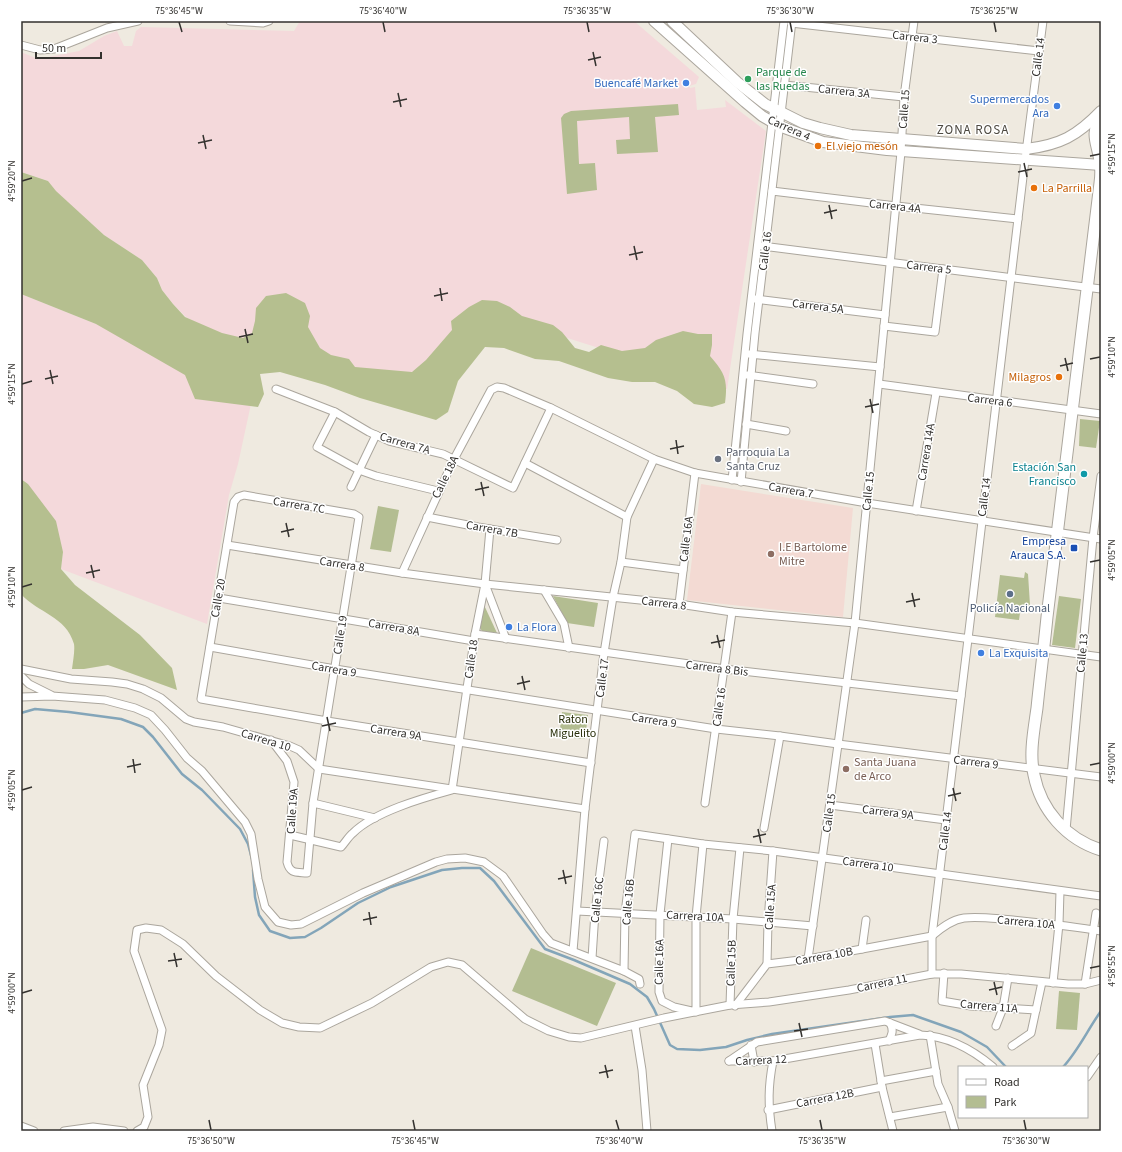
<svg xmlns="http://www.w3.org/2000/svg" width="1122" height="1152" font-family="'Source Sans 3',sans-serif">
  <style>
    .industrial { fill: #f4d9db }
    .education { fill: #f3dad3 }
    .green { fill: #b3bd91 }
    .forest { fill: #b5bf8f }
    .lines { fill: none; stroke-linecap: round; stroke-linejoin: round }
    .stream { stroke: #83a5b9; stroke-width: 2.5 }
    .street-casing { stroke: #aba69d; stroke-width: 9 }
    .secondary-casing { stroke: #aba69d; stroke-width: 12 }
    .primary-casing { stroke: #aba69d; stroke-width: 13 }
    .street { stroke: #fff; stroke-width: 7 }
    .secondary { stroke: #fff; stroke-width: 10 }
    .primary { stroke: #fff; stroke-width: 11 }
    .ticks { fill: none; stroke: #33312e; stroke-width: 1.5 }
    .leisure-dot { fill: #2e9e5b; stroke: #fff; stroke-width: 1.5 }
    .shop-dot { fill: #3f7fe0; stroke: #fff; stroke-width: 1.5 }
    .food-dot { fill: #e8710a; stroke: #fff; stroke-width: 1.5 }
    .worship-dot { fill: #6b7280; stroke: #fff; stroke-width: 1.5 }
    .culture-dot { fill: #0f9aa8; stroke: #fff; stroke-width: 1.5 }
    .transit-dot { fill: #1a4fb4; stroke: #fff; stroke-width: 1.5 }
    .education-dot { fill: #8d6e63; stroke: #fff; stroke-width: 1.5 }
    .service-dot { fill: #5c6f8a; stroke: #fff; stroke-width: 1.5 }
    .labels { text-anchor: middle; stroke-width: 3; stroke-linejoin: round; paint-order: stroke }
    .street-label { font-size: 12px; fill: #33312e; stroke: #fff }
    .leisure-label { font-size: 12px; fill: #27864d; stroke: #fff; text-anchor: start }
    .shop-label { font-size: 12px; fill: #366cbe; stroke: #fff; text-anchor: end }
    .food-label { font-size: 12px; fill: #c56008; stroke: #fff; text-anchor: start }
    .worship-label { font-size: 12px; fill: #5b616d; stroke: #fff; text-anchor: start }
    .culture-label { font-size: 12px; fill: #0d838f; stroke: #fff; text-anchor: end }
    .transit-label { font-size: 12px; fill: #164399; stroke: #fff; text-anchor: end }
    .education-label { font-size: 12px; fill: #785e54; stroke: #fff; text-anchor: start }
    .service-label { font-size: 12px; fill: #4e5e75; stroke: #fff }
    .park-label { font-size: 12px; fill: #292f09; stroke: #fff }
    .neighbourhood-label { font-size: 13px; letter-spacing: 1px; fill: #4e4a42; stroke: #fff }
    .neatline { fill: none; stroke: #33312e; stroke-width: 1.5 }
    .ticks-label { font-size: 10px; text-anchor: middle; fill: #33312e }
  </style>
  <rect width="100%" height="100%" fill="#efeae0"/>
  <!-- industrial -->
  <path class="industrial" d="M300 21H634L699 77 696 84 689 86 690 88 695 87 697 110 726 107 725 100 766 131 727 389 483 311 405 389 259 367 238 464 229 495 207 624 61 569 63 552 28 484 21 479V294L96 324 196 323 186 317 173 304 162 290 157 278 142 260 104 235 55 191 48 181 21 172V52L38 59 79 51 104 36 117 31 124 46H132L136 31 141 27 294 31Z"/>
  <!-- education -->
  <path class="education" d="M701 484 853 508 843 617 687 600Z"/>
  <!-- green -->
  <g class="green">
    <path d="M678 104 679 115 655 117 658 152 617 154 616 140 630 139 629 117 577 121 579 164 595 163 597 190 567 194 561 118 564 114 571 111Z"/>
    <path d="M1080 419 1100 421 1096 448 1079 446Z"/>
    <path d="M378 506 399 510 391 552 370 549Z"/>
    <path d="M1025 572 1028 574 1030 605 1023 610 1021 613H1020L1019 620 995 617 1000 575 1024 578Z"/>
    <path d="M553 596 598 603 594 627 567 623Z"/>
    <path d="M1059 596 1081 599 1075 648 1052 645Z"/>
    <path d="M483 604 484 605 497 633 482 631 480 628Z"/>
    <path d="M562 712 588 715 585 739 559 737Z"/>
    <path d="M531 948 616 983 597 1026 512 991Z"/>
    <path d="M1059 991 1080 993 1077 1030 1056 1029Z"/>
  </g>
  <!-- forest -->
  <g class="forest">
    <path d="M21 172 48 181 56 191 104 235 142 260 157 278 162 290 173 304 185 317 222 333 243 338 252 333 255 321 256 308 266 296 286 293 305 303 310 316 308 327 320 348 331 355 349 359 355 367 412 372 426 360 452 330 451 321 469 307 482 300 497 301 510 307 522 316 553 325 562 332 575 348 589 352 601 345 622 351 645 348 656 340 683 331 698 334H712V345L710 356C725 373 728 380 725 403L712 407 694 404 677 391 655 382H632L608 378 559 361 535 359 504 348 485 347 458 381 448 412 436 420 360 398 325 385 280 372 260 374 264 394 258 407 195 399 185 375 96 324 21 294Z"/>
    <path d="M21 479 28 484 56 521 63 552 61 569 75 585 140 635 172 668 177 690 108 665 84 669H72C73 661 75 651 74 644 66 616 38 613 21 594Z"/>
  </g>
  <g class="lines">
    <!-- stream -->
    <g class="stream">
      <path d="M21 713 35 709 69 712 121 719 143 727 153 737 182 774 202 790 240 829 248 844 252 859"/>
      <path d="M253 870 255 897 259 915 270 931 290 938 305 937 321 928 358 903 391 887 442 870 462 868H480L494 881 545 949 574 960 630 984 647 997 654 1009 670 1045 677 1049 700 1050 726 1047 747 1040 772 1034 890 1017 913 1015 961 1032 987 1047 1006 1067"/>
      <path d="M1063 1067C1078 1051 1088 1029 1101 1011"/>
    </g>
    <defs>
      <g id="street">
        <path d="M230 21 263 23 269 21"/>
        <path d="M791 23 1039 51"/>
        <path d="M21 45 40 50 54 49 107 28 138 21"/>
        <path d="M784 85 904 97"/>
        <path d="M772 191 896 206 1018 219"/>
        <path d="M762 246 1101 289"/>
        <path d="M755 299 885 315"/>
        <path d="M884 326 935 332 943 269"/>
        <path d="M749 354 880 367"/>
        <path d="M747 375 813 384"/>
        <path d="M879 384 1101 414"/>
        <path d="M276 389 335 412 369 432 389 441 443 454 513 488 551 408"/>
        <path d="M335 412 317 447 359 470 376 476 438 491"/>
        <path d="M746 424 786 431"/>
        <path d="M525 463 627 517"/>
        <path d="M732 480 747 334 784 21"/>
        <path d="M741 482 755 333 792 21"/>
        <path d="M351 487 376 435"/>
        <path d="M916 511 936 393"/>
        <path d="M427 517 478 527 557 540"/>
        <path d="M227 545 402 573 485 584 679 604 732 612 855 623 1101 657"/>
        <path d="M621 562 683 570"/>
        <path d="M402 573 454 459 491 390 497 387 504 388 551 408 654 459 695 473 867 503 1101 539"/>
        <path d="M485 584 506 639"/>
        <path d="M544 590 564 624 569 648"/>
        <path d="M219 598 474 641"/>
        <path d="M679 604 695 473"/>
        <path d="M475 634 725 669 961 696"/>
        <path d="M210 647 335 669 716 729 780 736 838 744 1101 777"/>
        <path d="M21 669 71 679 112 682 127 684 143 689 161 698 186 719 194 722 223 727 290 746 299 750 319 769 585 809"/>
        <path d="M21 676 29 684 51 695"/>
        <path d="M21 697 52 696 105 700 135 708 151 715 165 730 187 758 202 771 245 822 251 834 258 879 265 907 278 922 291 925 301 924 363 893 436 862 447 859 465 858 484 862 503 876 543 934 551 943 624 971 639 979 640 984"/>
        <path d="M271 740 287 761 294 782 287 862C290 874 296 872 307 873L313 803 359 517 354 514 244 495 238 497 234 502 201 699 327 721 591 763"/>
        <path d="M313 803 375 818"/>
        <path d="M705 803 732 612"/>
        <path d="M830 805 946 820"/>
        <path d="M764 828 780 736"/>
        <path d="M1066 830 1093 538 1101 476"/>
        <path d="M290 835 341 847C345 843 348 837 353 833 374 812 423 798 452 790L475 634 485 584 490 529"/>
        <path d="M668 839 660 914 659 992 662 1001 674 1007 696 1012V917L703 844"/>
        <path d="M577 911 733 919 813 926"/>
        <path d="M932 936C941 928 951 920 964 918 979 916 997 919 1013 920 1042 923 1072 926 1101 931"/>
        <path d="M862 949 866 920"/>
        <path d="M573 951 585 809 604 653 613 597 621 562 627 517 654 459"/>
        <path d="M592 958 595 912 604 841"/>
        <path d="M808 959 855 623 901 152 904 97 914 21"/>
        <path d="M767 964 768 922 773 851"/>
        <path d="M624 971 625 913 635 834 703 844 773 851 1101 896"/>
        <path d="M944 973 942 1001 971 1006 1036 1010"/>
        <path d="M932 974V936L968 639 1025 160 1043 21"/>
        <path d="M1053 983 1059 924 1060 891"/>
        <path d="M1085 984 1096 913"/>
        <path d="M730 1005 733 919 740 848"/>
        <path d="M735 1006 767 964 808 959 932 936"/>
        <path d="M635 1026 642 1070 647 1131"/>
        <path d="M996 1026 1003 1008 1008 978"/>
        <path d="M930 1035 938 1084 948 1107 955 1131"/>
        <path d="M889 1041C892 1034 894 1030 890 1023"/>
        <path d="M875 1044 882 1087 893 1131"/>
        <path d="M751 1045 754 1062"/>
        <path d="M1012 1046 1031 1033 1042 982"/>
        <path d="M729 1061H773L920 1035C947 1036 973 1050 993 1067"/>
        <path d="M729 1061 757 1042 885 1021 919 1034"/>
        <path d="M1087 1077 1101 1057"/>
        <path d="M881 1081 936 1071"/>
        <path d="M768 1110 882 1087"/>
        <path d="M890 1117 948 1107"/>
        <path d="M21 1126 34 1131"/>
        <path d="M64 1131 93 1127 124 1131"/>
        <path d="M137 1131 144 1127 148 1117 143 1085 159 1045 162 1030 134 951 137 930 146 928 161 930 183 944 216 976 260 1010 282 1023 299 1027 320 1028 372 1003 431 967 448 962 462 965 525 1019 549 1031 569 1037 581 1038 664 1018 730 1005 769 1002 849 990 932 974H961L1068 984H1085L1101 980"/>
        <path d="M772 1131C768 1105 768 1087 773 1061"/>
      </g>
      <g id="secondary">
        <path d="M654 21 745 102 762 116 779 126 823 142 887 150 1101 165"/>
        <path d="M672 21 737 82 765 104 803 123 820 128 851 135 1026 149C1060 145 1077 136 1101 111"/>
      </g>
      <path id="primary" d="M1101 115C1090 136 1097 141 1100 161 1101 168 1101 176 1100 183 1083 328 1064 472 1047 617 1044 648 1040 678 1037 708 1034 730 1029 754 1034 775 1041 810 1066 839 1101 850"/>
    </defs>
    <!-- street casing -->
    <use href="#street" class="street-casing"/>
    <!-- secondary casing -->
    <use href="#secondary" class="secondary-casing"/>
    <!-- primary casing -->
    <use href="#primary" class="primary-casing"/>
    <!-- street -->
    <use href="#street" class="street"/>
    <!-- secondary -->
    <use href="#secondary" class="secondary"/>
    <!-- primary -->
    <use href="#primary" class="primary"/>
  </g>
  <!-- ticks -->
  <path class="ticks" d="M179 22 182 32M383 22 385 32M587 22 589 32M790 22 792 32M994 22 996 32M593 52 596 66M588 60 601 57M398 93 401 107M393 102 407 99M203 135 206 149M198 143 212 140M1090 156 1100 154M1024 163 1027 177M1018 172 1032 169M22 181 32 178M829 205 832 219M824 213 837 210M634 246 637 260M629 255 643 252M440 288 442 301M434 296 448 293M245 329 248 343M239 337 253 334M1065 358 1068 371M1090 359 1100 357M1060 366 1073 363M50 370 53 384M45 379 58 376M22 384 32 381M870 399 873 413M865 407 879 404M676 440 678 454M670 449 684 446M481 482 484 496M475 490 489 487M286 523 289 537M281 532 294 529M1090 562 1100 560M91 565 94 578M86 573 100 570M22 587 32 584M912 593 915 607M906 602 920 599M717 635 720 648M711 643 725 640M522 676 525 690M517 684 530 681M327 717 330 731M322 726 336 723M133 759 135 773M1090 765 1100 763M127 767 141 764M953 788 956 801M22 790 32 787M948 796 961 793M758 829 761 843M753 837 766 834M563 870 566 884M558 879 572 876M369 912 371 925M363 920 377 917M174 953 177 967M168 961 182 959M1090 968 1100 966M994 982 997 995M989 990 1002 987M22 993 32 990M799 1023 802 1037M794 1031 808 1029M605 1065 608 1078M599 1073 613 1070M209 1120 211 1130M413 1120 415 1130M616 1120 619 1130M820 1120 822 1130M1024 1120 1026 1130"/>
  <!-- markers -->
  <circle class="leisure-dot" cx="748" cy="79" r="4"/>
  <g class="shop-dot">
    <circle cx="686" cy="83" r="4"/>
    <circle cx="1057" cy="106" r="4"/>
    <circle cx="509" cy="627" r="4"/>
    <circle cx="981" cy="653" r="4"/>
  </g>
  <g class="food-dot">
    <circle cx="818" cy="146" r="4"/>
    <circle cx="1034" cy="188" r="4"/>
    <circle cx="1059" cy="377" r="4"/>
  </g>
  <circle class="worship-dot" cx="718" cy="459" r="4"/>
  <circle class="culture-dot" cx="1084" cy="474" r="4"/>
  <rect class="transit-dot" x="1070" y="544" width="8" height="8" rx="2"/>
  <g class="education-dot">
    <circle cx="771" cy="554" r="4"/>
    <circle cx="846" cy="769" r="4"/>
  </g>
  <circle class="service-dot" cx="1010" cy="594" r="4"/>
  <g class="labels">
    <!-- street labels -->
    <g class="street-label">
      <text transform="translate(915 37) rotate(6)" y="4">Carrera 3</text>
      <text transform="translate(1038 57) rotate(-83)" y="4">Calle 14</text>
      <text transform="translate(844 91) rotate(6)" y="4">Carrera 3A</text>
      <text transform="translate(904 109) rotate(-86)" y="4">Calle 15</text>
      <text transform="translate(789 128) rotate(24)" y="4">Carrera 4</text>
      <text transform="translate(895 206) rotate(6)" y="4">Carrera 4A</text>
      <text transform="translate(765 251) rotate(-83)" y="4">Calle 16</text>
      <text transform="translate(929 267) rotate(7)" y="4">Carrera 5</text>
      <text transform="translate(818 306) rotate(7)" y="4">Carrera 5A</text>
      <text transform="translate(990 400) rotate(7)" y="4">Carrera 6</text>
      <text transform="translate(405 443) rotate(16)" y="4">Carrera 7A</text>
      <text transform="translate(926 452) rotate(-81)" y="4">Carrera 14A</text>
      <text transform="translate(445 477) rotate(-64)" y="4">Calle 18A</text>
      <text transform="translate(791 490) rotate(10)" y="4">Carrera 7</text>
      <text transform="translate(868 491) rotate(-84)" y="4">Calle 15</text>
      <text transform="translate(984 497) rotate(-83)" y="4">Calle 14</text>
      <text transform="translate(299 505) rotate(9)" y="4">Carrera 7C</text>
      <text transform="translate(492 529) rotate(10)" y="4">Carrera 7B</text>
      <text transform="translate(686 539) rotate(-83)" y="4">Calle 16A</text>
      <text transform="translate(342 564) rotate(9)" y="4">Carrera 8</text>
      <text transform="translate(218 598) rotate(-80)" y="4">Calle 20</text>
      <text transform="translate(664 603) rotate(7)" y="4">Carrera 8</text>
      <text transform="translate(394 627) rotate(10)" y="4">Carrera 8A</text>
      <text transform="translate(340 635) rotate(-81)" y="4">Calle 19</text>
      <text transform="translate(1082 653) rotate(-85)" y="4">Calle 13</text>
      <text transform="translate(471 659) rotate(-82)" y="4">Calle 18</text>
      <text transform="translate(717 668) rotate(7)" y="4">Carrera 8 Bis</text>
      <text transform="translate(334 669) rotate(10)" y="4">Carrera 9</text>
      <text transform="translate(602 678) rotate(-83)" y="4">Calle 17</text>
      <text transform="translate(719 707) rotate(-82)" y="4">Calle 16</text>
      <text transform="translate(654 720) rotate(9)" y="4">Carrera 9</text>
      <text transform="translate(396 732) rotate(9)" y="4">Carrera 9A</text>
      <text transform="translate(266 740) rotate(17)" y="4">Carrera 10</text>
      <text transform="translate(976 762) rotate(7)" y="4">Carrera 9</text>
      <text transform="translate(292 811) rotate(-86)" y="4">Calle 19A</text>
      <text transform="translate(888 812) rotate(7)" y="4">Carrera 9A</text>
      <text transform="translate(829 813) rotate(-82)" y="4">Calle 15</text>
      <text transform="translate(945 831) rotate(-83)" y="4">Calle 14</text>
      <text transform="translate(868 864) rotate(8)" y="4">Carrera 10</text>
      <text transform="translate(597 900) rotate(-84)" y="4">Calle 16C</text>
      <text transform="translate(628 902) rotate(-85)" y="4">Calle 16B</text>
      <text transform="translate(770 907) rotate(-86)" y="4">Calle 15A</text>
      <text transform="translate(695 916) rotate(3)" y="4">Carrera 10A</text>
      <text transform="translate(1026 922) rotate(5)" y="4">Carrera 10A</text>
      <text transform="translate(824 956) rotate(-10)" y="4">Carrera 10B</text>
      <text transform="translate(659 962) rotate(-89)" y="4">Calle 16A</text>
      <text transform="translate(731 963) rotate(-88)" y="4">Calle 15B</text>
      <text transform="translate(882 983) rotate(-12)" y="4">Carrera 11</text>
      <text transform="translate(989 1006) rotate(5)" y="4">Carrera 11A</text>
      <text transform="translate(761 1060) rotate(-3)" y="4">Carrera 12</text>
      <text transform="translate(825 1098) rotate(-11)" y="4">Carrera 12B</text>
    </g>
    <!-- leisure labels -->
    <g class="leisure-label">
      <text x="756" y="76">Parque de<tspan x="756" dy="14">las Ruedas</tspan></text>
    </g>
    <!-- shop labels -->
    <g class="shop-label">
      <text x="678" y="87">Buencafé Market</text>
      <text x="1049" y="103">Supermercados<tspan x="1049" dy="14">Ara</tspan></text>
      <text x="517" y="631" text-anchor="start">La Flora</text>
      <text x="989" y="657" text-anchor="start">La Exquisita</text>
    </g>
    <!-- food labels -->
    <g class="food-label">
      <text x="826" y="150">El viejo mesón</text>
      <text x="1042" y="192">La Parrilla</text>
      <text x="1051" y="381" text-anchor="end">Milagros</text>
    </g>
    <!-- worship labels -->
    <g class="worship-label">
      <text x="726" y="456">Parroquia La<tspan x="726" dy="14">Santa Cruz</tspan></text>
    </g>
    <!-- culture labels -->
    <g class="culture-label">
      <text x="1076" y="471">Estación San<tspan x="1076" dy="14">Francisco</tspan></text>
    </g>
    <!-- transit labels -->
    <g class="transit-label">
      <text x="1066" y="545">Empresa<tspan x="1066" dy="14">Arauca S.A.</tspan></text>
    </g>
    <!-- education labels -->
    <g class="education-label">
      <text x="779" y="551">I.E Bartolome<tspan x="779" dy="14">Mitre</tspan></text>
      <text x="854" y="766">Santa Juana<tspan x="854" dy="14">de Arco</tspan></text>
    </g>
    <!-- service labels -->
    <g class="service-label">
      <text x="1010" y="612">Policía Nacional</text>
    </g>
    <!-- park labels -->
    <g class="park-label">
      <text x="573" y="723">Raton<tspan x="573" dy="14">Miguelito</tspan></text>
    </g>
    <!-- neighbourhood labels -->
    <g class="neighbourhood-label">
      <text x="973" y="134">ZONA ROSA</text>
    </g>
  </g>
  <!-- border -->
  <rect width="1122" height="1152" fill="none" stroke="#ffffff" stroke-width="44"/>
  <!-- legend -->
  <rect x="958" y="1066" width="130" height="52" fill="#ffffff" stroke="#adadab"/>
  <rect x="966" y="1079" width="20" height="6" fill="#ffffff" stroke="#adadab"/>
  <text x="994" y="1086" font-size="12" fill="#33312e">Road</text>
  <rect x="966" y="1096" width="20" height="12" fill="#b3bd91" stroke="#adadab"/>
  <text x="994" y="1106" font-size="12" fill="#33312e">Park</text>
  <!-- scale -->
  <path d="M36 52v6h65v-6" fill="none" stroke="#33312e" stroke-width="2"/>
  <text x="42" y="52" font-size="12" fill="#33312e" stroke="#ffffff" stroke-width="3" paint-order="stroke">50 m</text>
  <rect x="22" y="22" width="1078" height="1108" class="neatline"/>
  <g class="ticks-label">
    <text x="179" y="14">75°36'45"W</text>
    <text x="383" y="14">75°36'40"W</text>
    <text x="587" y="14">75°36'35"W</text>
    <text x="790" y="14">75°36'30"W</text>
    <text x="994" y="14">75°36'25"W</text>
    <text transform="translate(1111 154) rotate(-90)" y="4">4°59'15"N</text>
    <text transform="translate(11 181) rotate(-90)" y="4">4°59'20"N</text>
    <text transform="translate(1111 357) rotate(-90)" y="4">4°59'10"N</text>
    <text transform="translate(11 384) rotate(-90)" y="4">4°59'15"N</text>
    <text transform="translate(1111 560) rotate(-90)" y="4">4°59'05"N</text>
    <text transform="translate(11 587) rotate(-90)" y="4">4°59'10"N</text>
    <text transform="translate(1111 763) rotate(-90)" y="4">4°59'00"N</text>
    <text transform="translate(11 790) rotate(-90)" y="4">4°59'05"N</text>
    <text transform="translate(1111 966) rotate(-90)" y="4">4°58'55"N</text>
    <text transform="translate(11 993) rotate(-90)" y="4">4°59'00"N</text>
    <text x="211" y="1144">75°36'50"W</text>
    <text x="415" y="1144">75°36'45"W</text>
    <text x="619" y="1144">75°36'40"W</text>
    <text x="822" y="1144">75°36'35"W</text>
    <text x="1026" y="1144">75°36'30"W</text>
  </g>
</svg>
